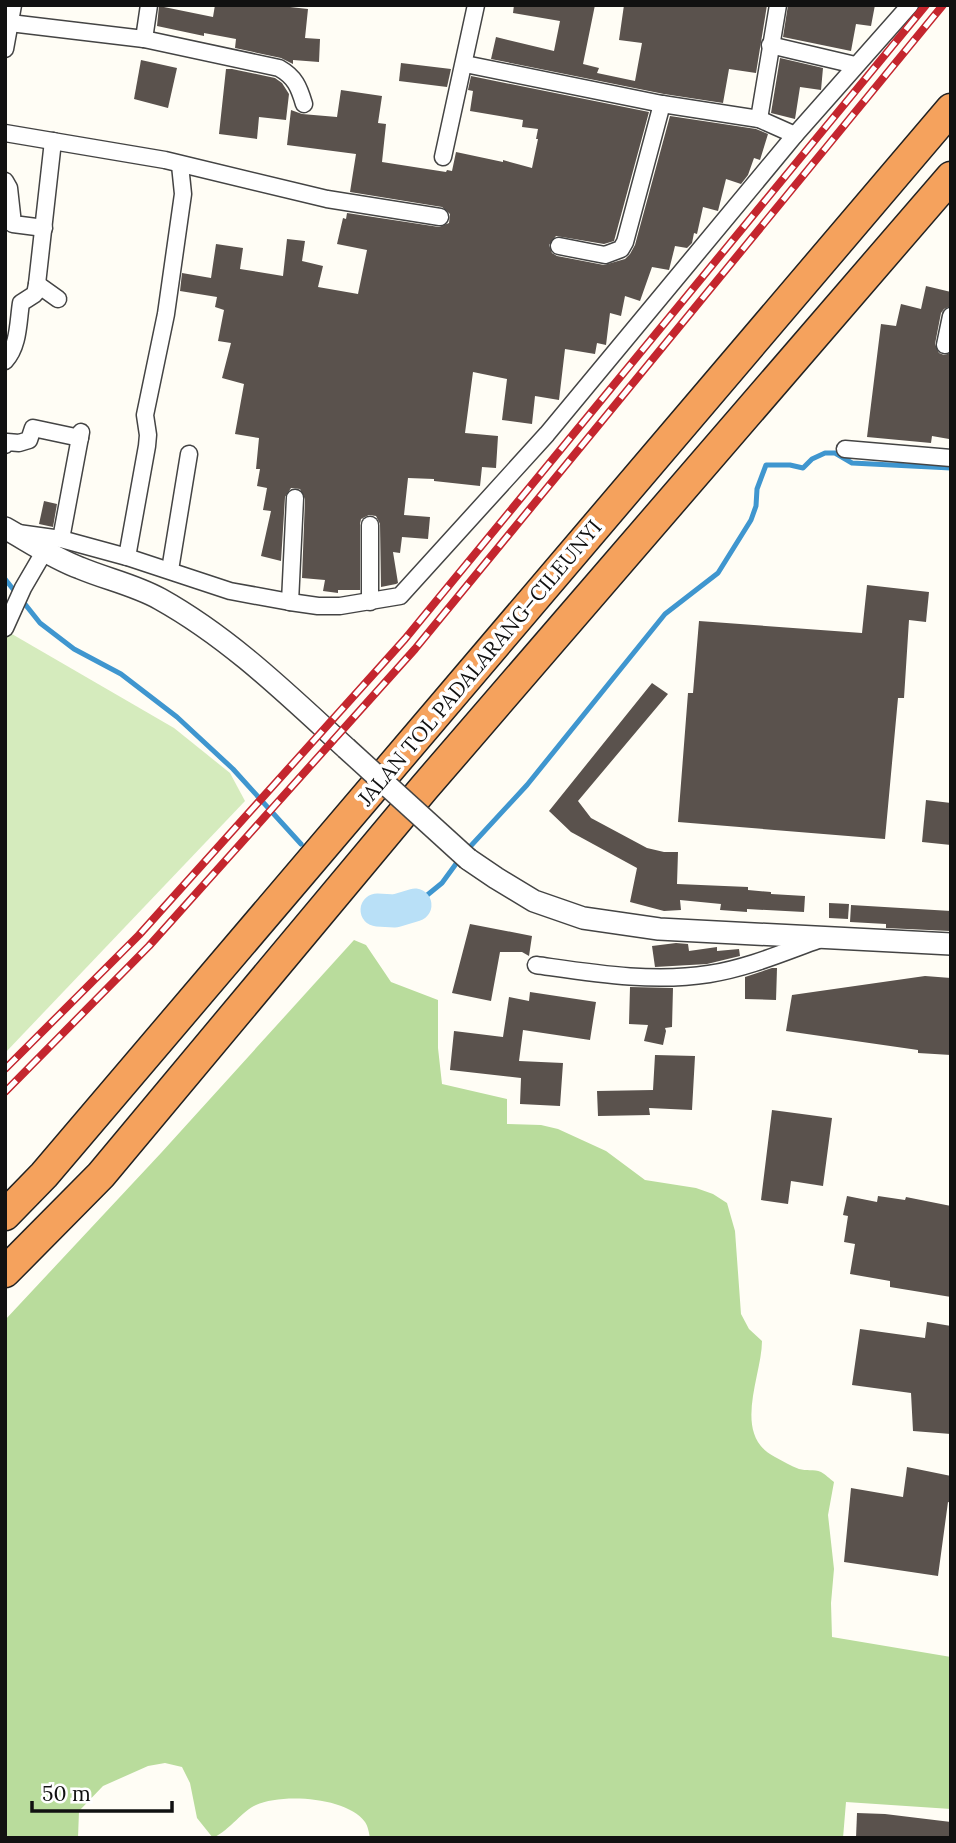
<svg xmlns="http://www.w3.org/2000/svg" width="956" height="1843" font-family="Lora,serif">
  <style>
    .green { fill: #d5ebbd }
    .forest { fill: #b9dc9c }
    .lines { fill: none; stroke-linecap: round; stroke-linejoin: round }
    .stream { stroke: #3f96cf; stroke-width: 5 }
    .river { stroke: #b9e0f7; stroke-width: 33 }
    .building { fill: #5a524d }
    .minor-casing { stroke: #444; stroke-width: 19 }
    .tertiary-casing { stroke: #444; stroke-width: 24 }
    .motorway-casing { stroke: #222; stroke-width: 33 }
    .minor { stroke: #fff; stroke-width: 16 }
    .tertiary { stroke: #fff; stroke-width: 21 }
    .motorway { stroke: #f5a25d; stroke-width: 30 }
    .rail-casing { stroke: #c4262e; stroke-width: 8 }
    .rail { stroke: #fff; stroke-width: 5; stroke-dasharray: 16; stroke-linecap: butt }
    .tertiary-bridge-casing { stroke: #444; stroke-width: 24; stroke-linecap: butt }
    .tertiary-bridge { stroke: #fff; stroke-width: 21 }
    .labels { text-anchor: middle; stroke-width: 7; stroke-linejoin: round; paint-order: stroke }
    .street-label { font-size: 21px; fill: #111; stroke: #fff }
  </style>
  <rect width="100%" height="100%" fill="#fffdf5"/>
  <!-- green -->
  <path class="green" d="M5 630 174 728 230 773 245 801 5 1053Z"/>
  <!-- forest -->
  <path class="forest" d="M354 940 366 945 391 982 438 1000V1048L442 1084 507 1099V1124L541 1125 558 1129 606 1151 645 1180 696 1188 713 1194 727 1203 735 1231 741 1314 749 1329 762 1341C762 1376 731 1435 775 1457 783 1461 791 1466 799 1469 806 1471 814 1469 821 1472 825 1474 830 1479 834 1482L828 1515 834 1569 831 1603 832 1637 951 1657V1809L846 1802 843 1838H370C369 1833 368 1826 365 1822 347 1797 282 1793 256 1805 242 1811 231 1829 213 1838L197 1818 190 1783 182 1767 165 1763 148 1766 103 1786 79 1811 78 1838H5V1320L161 1153Z"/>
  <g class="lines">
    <!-- stream -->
    <g class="stream">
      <path d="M5 579 40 623 74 649 121 674 177 717 233 769 301 844"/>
      <path d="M467 850 527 785 665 614 718 573 751 520 756 506 757 489 766 465H790L803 468 812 459 825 453H835L852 463 951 468"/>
      <path d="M415 905 442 883 461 857"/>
    </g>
    <!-- river -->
    <path class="river" d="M377 910 395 911 415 905"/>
  </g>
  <!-- building -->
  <g class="building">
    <path d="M215 5H272L308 9 305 38 320 39 319 62 293 60V64L281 58 235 48 236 39 204 33V36L157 26 159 6 213 17Z"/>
    <path d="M514 5H595L583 64 599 68 597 73 635 81 642 43 619 40 624 5H767L756 73 729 69 723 103 664 94 491 59 496 37 554 51 560 21 513 13Z"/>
    <path d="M788 5H875L871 26 856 24 851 51 783 37Z"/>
    <path d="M780 58 823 68 821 90 800 87 795 119 771 113Z"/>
    <path d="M141 60 177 68 168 108 134 99Z"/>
    <path d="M401 63 451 69 447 87 399 81Z"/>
    <path d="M226 69H232L275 78 282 83 289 94 286 120 259 117 257 139 219 134Z"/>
    <path d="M471 76 649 112 614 241 604 244 556 236 549 245 552 253 557 256 604 265 625 259 630 254 635 245 670 116 756 129 768 134 760 160 754 158 748 175 741 184 726 179 718 211 703 207 697 234 694 233 692 243 687 248 675 246 669 270 652 267 640 301 625 296 621 316 610 313 606 345 597 343 595 354 565 349 559 400 535 396 532 424 502 420 507 379 473 372 465 433 498 436 496 468 482 467 480 486 434 481V479L408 478 404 515 430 517 428 539 402 537 400 553 393 552 398 583 396 584 381 587 380 524 376 516 369 515 361 519 360 524V590H338V593L323 591 325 580 302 578 305 499 300 489 291 488 285 497 281 561 261 556 271 511 263 510 267 488 257 486 260 469H256L259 438 235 434 244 384 222 378 231 343 218 341 224 310 215 307 217 297 180 291 182 273 211 278 216 244 243 248 240 269 283 276 287 239 305 241 302 261 323 266 318 287 358 294 367 250 337 244 343 218 346 219 347 213 439 227 449 223 450 214 442 207 350 192 356 154 287 145 291 110 302 114 337 117 341 90 382 96 378 123 386 124 382 162 446 172 447 170 452 171 456 152 503 162V160L532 168 538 139H536L538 129 522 127 523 120 470 111 473 91 468 90Z"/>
    <path d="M926 286 951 292V306L944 309 941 313 935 344 939 353 944 355 951 353 949 439 932 436 931 443 867 437 881 324 896 326 901 304 921 309Z"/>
    <path d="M44 501 57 504 53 527 39 524Z"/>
    <path d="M867 585 929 592 926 622 909 620 904 698H898L885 839 678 822 688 693H693L699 621 862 633Z"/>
    <path d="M652 683 668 694 578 801 591 818 647 848 664 852H678L677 884 748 887V890L771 892V894L805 896 804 912 747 909V912L720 910 721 904 680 900 681 910 664 911 630 902 637 868 571 832 549 811Z"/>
    <path d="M926 800 951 803V845L922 842Z"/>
    <path d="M829 903 849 904 848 919 829 918Z"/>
    <path d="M851 905 951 911 950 931 886 928V924L850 922Z"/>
    <path d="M470 924 532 936 529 956 522 952H500L491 1001 452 993Z"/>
    <path d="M676 943 688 944 689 951 717 947V951L739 949 740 956 707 964 655 967 652 946Z"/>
    <path d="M772 968H777L776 1000 745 999V977Z"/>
    <path d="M925 976 951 978V1055L918 1053V1050L786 1031 792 995Z"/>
    <path d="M630 987 673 988 672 1027 665 1028 666 1031 663 1045 644 1041 648 1025 629 1024Z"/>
    <path d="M530 992 596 1002 590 1040 523 1030 519 1061 563 1063 560 1106 520 1104 521 1078 450 1070 454 1031 503 1037 509 997 529 1001Z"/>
    <path d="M655 1055 695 1056 692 1110 649 1108 650 1115 598 1116 597 1091 653 1090Z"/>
    <path d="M772 1110 832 1118 823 1186 791 1181 788 1204 761 1200Z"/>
    <path d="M847 1196 877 1202 878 1196 905 1200 906 1197 951 1206V1297L890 1287V1281L850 1274 855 1244 844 1242 848 1216 843 1215Z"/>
    <path d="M927 1322 951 1326V1434L913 1431 911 1393 852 1385 860 1329 925 1338Z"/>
    <path d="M907 1467 951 1476V1503L948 1502 938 1576 844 1562 851 1488 903 1497Z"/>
    <path d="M857 1813 885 1814 951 1822V1838H856Z"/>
  </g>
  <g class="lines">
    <defs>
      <g id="minor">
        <path d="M10 23 144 39 279 68C295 77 299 87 304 104"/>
        <path d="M144 39 149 5"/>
        <path d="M770 45 855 65"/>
        <path d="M5 49 13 5"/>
        <path d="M465 64 662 104 759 119 795 135"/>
        <path d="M759 119 778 5"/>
        <path d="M5 133 165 160 327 199 440 217"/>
        <path d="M443 157 476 5"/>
        <path d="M5 181 9 188 13 224 44 228"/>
        <path d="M559 246 605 255 621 249 625 242 662 104"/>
        <path d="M37 284 58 299"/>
        <path d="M945 345 951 316"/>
        <path d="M5 361C19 346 18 322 21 303L35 294 37 284 53 141"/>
        <path d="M5 445 7 442 19 443 29 440 33 428 80 438"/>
        <path d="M845 449 951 458"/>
        <path d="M370 525V602"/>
        <path d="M18 533 61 539 127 557 230 591 290 602 318 606H340L400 596 547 434 795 135 910 5"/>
        <path d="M61 539 81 432"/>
        <path d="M127 557 147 446 148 435 145 415 166 314 181 208 183 194 180 165"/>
        <path d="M170 570 189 454"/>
        <path d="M290 602 295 498"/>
        <path d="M5 628 23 588 44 552"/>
        <path d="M536 965C593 973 652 983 709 974 747 968 782 953 818 940"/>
      </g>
      <g id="tertiary">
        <path d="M5 528C30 542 53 558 80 568 106 579 135 585 160 599 230 638 287 694 346 748"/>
        <path d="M468 859 496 878 534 901 583 918 659 929 951 944"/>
      </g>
      <g id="motorway">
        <path d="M5 1215 44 1175 951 109"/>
        <path d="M5 1272 101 1175 424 788 951 177"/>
      </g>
    </defs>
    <!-- minor casing -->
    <use href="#minor" class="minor-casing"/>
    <!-- tertiary casing -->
    <use href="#tertiary" class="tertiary-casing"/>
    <!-- motorway casing -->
    <use href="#motorway" class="motorway-casing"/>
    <!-- minor -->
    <use href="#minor" class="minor"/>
    <!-- tertiary -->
    <use href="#tertiary" class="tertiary"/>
    <!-- motorway -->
    <use href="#motorway" class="motorway"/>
    <defs>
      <g id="rail">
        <path d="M5 1069 139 935 405 639 926 5"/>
        <path d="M5 1092 149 946 415 649 943 5"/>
      </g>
    </defs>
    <!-- rail casing -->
    <use href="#rail" class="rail-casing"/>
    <!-- rail -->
    <use href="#rail" class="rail"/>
    <defs>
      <path id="tertiary-bridge" d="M346 748 468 859"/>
    </defs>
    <!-- tertiary-bridge casing -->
    <use href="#tertiary-bridge" class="tertiary-bridge-casing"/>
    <!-- tertiary-bridge -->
    <use href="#tertiary-bridge" class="tertiary-bridge"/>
  </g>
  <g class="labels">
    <!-- street labels -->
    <g class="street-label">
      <text transform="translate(480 663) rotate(-50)" y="7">JALAN TOL PADALARANG–CILEUNYI</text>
    </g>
  </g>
  <!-- border -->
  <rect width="956" height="1843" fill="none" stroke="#111111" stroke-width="14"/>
  <!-- scale -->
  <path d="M32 1801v10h140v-10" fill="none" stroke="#111111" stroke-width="3.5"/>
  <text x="42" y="1801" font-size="21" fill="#111111" stroke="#ffffff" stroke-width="5" paint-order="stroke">50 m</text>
</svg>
